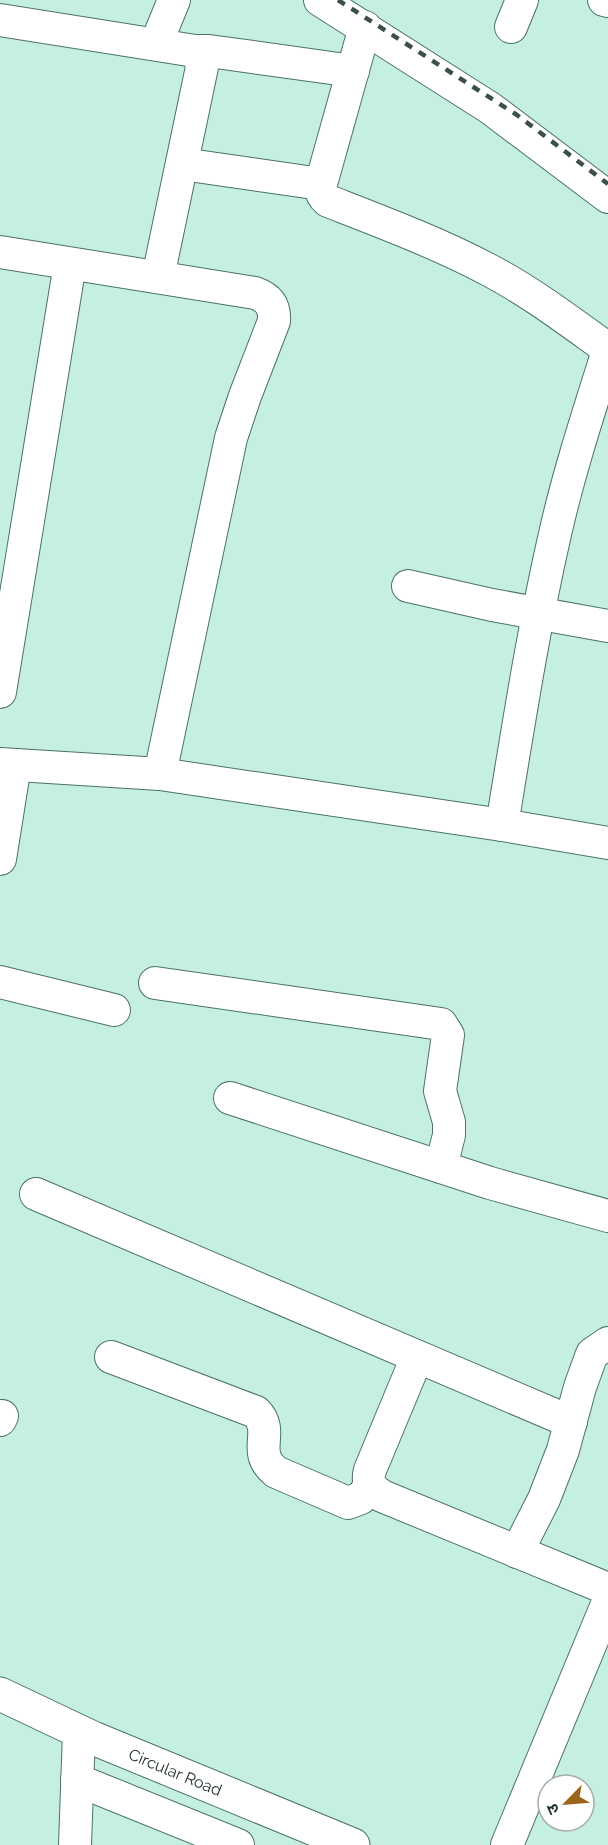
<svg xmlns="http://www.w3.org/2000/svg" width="608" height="1845" font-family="Raleway,'Noto Sans Devanagari',sans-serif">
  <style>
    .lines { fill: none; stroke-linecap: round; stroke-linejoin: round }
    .minor-casing { stroke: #4b7266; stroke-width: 34 }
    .major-casing { stroke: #4b7266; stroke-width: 35 }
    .minor { stroke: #fff; stroke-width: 32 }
    .major { stroke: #fff; stroke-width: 33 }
    .rail { stroke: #3b5049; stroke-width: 4.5; stroke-dasharray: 8 8; stroke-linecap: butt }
    .labels { text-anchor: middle; stroke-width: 6; stroke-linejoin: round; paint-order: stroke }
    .street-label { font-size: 16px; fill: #20312b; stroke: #fff }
  </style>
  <rect width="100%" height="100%" fill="#c5f0e1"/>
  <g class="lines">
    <defs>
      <g id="minor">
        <path d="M320 0 490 108 608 197"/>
        <path d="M604 0 608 1"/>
        <path d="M0 20 195 51H209L353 71"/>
        <path d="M365 27 321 184C320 192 322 196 328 201 382 222 438 243 489 270 531 292 569 321 608 349"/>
        <path d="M511 27 522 0"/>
        <path d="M156 44 174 0"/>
        <path d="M182 164 321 184"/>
        <path d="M0 252 255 293C269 298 275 306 274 321L245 396 231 438 160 774"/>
        <path d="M158 277 202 67 200 59 195 51"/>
        <path d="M408 586 492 605 608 626"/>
        <path d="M0 692 70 264"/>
        <path d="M0 764 160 774 502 825 608 843"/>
        <path d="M502 825C518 728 533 630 555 534 569 472 589 411 608 351"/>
        <path d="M0 859 15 765"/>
        <path d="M0 982 114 1010"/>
        <path d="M155 983 441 1024 448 1035 440 1091 449 1122V1135L441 1167"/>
        <path d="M230 1098 490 1183 608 1216"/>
        <path d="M36 1194 571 1422"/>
        <path d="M111 1357 256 1412C276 1433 250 1451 276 1472L348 1503 361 1498 370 1486"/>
        <path d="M417 1357 370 1470C366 1484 372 1489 382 1496L608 1589"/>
        <path d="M0 1420 2 1416"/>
        <path d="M517 1552 544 1499 563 1450 580 1387 592 1354 608 1343"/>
        <path d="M77 1780 238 1845"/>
        <path d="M75 1845 79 1732"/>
        <path d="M507 1845 608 1602"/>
      </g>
      <g id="major">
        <path id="s1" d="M0 1694 93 1738 353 1845"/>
      </g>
    </defs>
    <!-- minor casing -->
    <use href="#minor" class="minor-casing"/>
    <!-- major casing -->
    <use href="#major" class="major-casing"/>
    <!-- minor -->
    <use href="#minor" class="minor"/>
    <!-- major -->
    <use href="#major" class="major"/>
    <!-- rail -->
    <path class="rail" d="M338 0 517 115 608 184"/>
  </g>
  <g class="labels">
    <!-- street labels -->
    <g class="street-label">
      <text dy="6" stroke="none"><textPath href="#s1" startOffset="192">Circular Road</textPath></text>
    </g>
  </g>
  <!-- north arrow -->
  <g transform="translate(566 1803) rotate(245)"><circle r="28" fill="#ffffff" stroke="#a6adaa" stroke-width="1.5"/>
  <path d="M0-4.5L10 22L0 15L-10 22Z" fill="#9a661c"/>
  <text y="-9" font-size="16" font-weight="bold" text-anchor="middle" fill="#20312b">उ</text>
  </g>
</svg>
